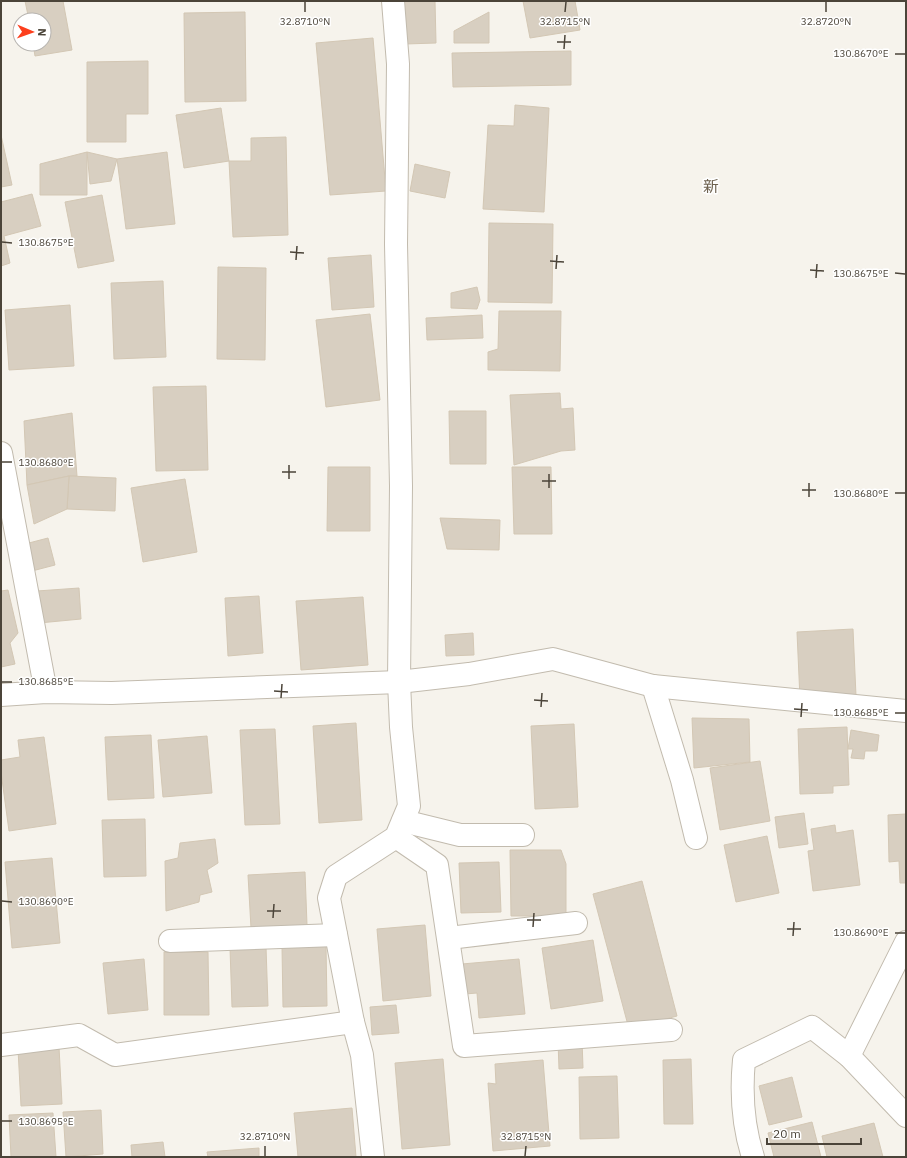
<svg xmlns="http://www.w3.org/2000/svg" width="907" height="1158" font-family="'IBM Plex Sans','Noto Sans JP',sans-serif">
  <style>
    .building { fill: #d8cfc1; stroke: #d3c7b4 }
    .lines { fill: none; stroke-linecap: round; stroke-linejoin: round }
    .street-casing { stroke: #c2bbae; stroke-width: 24 }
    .street { stroke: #fff; stroke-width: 22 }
    .ticks { fill: none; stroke: #4b4439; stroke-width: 1.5 }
    .labels { text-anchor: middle; stroke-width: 3; stroke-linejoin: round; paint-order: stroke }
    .quarter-label { font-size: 16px; fill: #6e6250; stroke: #fff }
    .ticks-label { font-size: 10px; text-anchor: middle; fill: #4b4439; stroke: #fff; stroke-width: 3; stroke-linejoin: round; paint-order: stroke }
  </style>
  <rect width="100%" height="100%" fill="#f6f3ec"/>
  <!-- building -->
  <g class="building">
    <path d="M25 1H63L72 50 35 56 33 44H44V20H29Z"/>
    <path d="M404 1H435L436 43 405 44Z"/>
    <path d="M523 1H575L580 30 530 38Z"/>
    <path d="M245 12 246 101 185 102 184 13Z"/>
    <path d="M489 12V43H454V31Z"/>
    <path d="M373 38 386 191 330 195 316 43Z"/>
    <path d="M571 51V85L453 87 452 53Z"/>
    <path d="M148 61V114H126V142H87V62Z"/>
    <path d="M515 105 549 108 544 212 483 209 488 125 514 126Z"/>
    <path d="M221 108 229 161 184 168 176 115Z"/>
    <path d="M1 135 12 185 1 187Z"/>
    <path d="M286 137 288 235 233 237 229 161H251V138Z"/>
    <path d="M87 152 117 159 111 181 90 184Z"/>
    <path d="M87 152V195H40V164Z"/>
    <path d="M167 152 175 224 126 229 117 159Z"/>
    <path d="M415 164 450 172 445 198 410 191Z"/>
    <path d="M32 194 41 226 4 236 10 263 1 266V202Z"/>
    <path d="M102 195 114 261 78 268 65 202Z"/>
    <path d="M489 223 553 224 552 303 488 302Z"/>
    <path d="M371 255 374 307 332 310 328 258Z"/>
    <path d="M218 267 266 268 265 360 217 359Z"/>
    <path d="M163 281 166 357 114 359 111 283Z"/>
    <path d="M477 287 480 300 477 309 451 308V293Z"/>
    <path d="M70 305 74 366 9 370 5 310Z"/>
    <path d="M499 311H561L560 371 488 370V352L498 349Z"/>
    <path d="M370 314 380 400 326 407 316 320Z"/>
    <path d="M482 315 483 338 427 340 426 318Z"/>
    <path d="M206 386 208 470 156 471 153 387Z"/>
    <path d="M560 393 561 409 573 408 575 450 561 451 514 465 510 395Z"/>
    <path d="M449 411H486V464H450Z"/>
    <path d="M72 413 77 476H69L27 485 24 421Z"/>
    <path d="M328 467H370V531H327Z"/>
    <path d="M512 467H551L552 534H514Z"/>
    <path d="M69 476 116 478 115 511 67 509Z"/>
    <path d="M69 476 67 509 34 524 27 485Z"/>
    <path d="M185 479 197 552 143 562 131 488Z"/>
    <path d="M440 518 500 520 499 550 447 549Z"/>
    <path d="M48 538 55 565 32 571 25 544Z"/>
    <path d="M79 588 81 619 39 623 37 591Z"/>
    <path d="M8 590 18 633 10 643 15 664 1 667V591Z"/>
    <path d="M259 596 263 653 228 656 225 598Z"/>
    <path d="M363 597 368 665 301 670 296 601Z"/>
    <path d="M853 629 856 696 800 699 797 632Z"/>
    <path d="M473 633 474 655 446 656 445 635Z"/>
    <path d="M692 718 749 719 750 762 694 768Z"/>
    <path d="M356 723 362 820 319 823 313 726Z"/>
    <path d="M574 724 578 807 535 809 531 726Z"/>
    <path d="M847 727 849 785 833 786V793L800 794 798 729Z"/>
    <path d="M275 729 280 824 245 825 240 730Z"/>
    <path d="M851 730 879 735 877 751H865L864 759 851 758 853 749H848Z"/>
    <path d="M151 735 154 798 108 800 105 737Z"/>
    <path d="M207 736 212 793 163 797 158 740Z"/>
    <path d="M44 737 56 824 9 831 1 772V760L20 757 18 740Z"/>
    <path d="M760 761 770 821 720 830 710 768Z"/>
    <path d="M804 813 808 844 779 848 775 817Z"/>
    <path d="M906 814V883H900L899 861 889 862 888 815Z"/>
    <path d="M145 819 146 876 104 877 102 820Z"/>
    <path d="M835 825 836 833 853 830 860 885 813 891 808 851 814 850 811 829Z"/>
    <path d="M767 836 779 893 736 902 724 845Z"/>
    <path d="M215 839 218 863 207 870 212 892 200 895 199 902 166 911 165 861 178 858 180 843Z"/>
    <path d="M510 850H561L566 864V916H511Z"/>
    <path d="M52 858 60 943 12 948 5 862Z"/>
    <path d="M499 862 501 912 461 913 459 863Z"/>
    <path d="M305 872 307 925 251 928 248 875Z"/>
    <path d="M642 881 677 1016 629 1029 593 894Z"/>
    <path d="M425 925 431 996 383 1001 377 929Z"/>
    <path d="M593 940 603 1001 551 1009 542 948Z"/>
    <path d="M326 946 327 1006 283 1007 282 947Z"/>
    <path d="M266 947 268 1006 232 1007 230 948Z"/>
    <path d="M164 952H208L209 1015H164Z"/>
    <path d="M144 959 148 1010 108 1014 103 963Z"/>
    <path d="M519 959 525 1014 479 1018 477 993 465 994 462 964Z"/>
    <path d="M396 1005 399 1033 372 1035 370 1007Z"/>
    <path d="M582 1040 583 1068 559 1069 558 1041Z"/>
    <path d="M59 1047 62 1104 21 1106 18 1049Z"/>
    <path d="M443 1059 450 1145 402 1149 395 1063Z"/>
    <path d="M691 1059 693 1124H664L663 1060Z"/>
    <path d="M543 1060 550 1146 493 1151 488 1083 496 1084 495 1064Z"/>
    <path d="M617 1076 619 1138 580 1139 579 1077Z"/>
    <path d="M792 1077 802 1117 769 1125 759 1086Z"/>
    <path d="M352 1108 356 1157H298L294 1113Z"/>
    <path d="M101 1110 103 1154 66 1157 63 1112Z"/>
    <path d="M53 1113 56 1157H11L9 1115Z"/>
    <path d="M812 1122 821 1157H774L768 1133Z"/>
    <path d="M874 1123 883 1157H827L822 1136Z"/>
    <path d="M163 1142 165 1157H132L131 1145Z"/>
    <path d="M259 1148V1157H208L207 1152Z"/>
  </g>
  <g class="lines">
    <defs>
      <g id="street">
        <path d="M1 453 46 692"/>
        <path d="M653 686 682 780 696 838"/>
        <path d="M1 695 46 692 112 693 399 682 469 674 553 659 653 686 906 711"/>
        <path d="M403 821 460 835H523"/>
        <path d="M396 837 437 865 464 1046 671 1030"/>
        <path d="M449 938 576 923"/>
        <path d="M170 941 336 935"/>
        <path d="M1 1045 79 1035 115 1055 353 1022"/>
        <path d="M849 1056 906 1116"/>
        <path d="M373 1157 362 1055 353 1022 329 898 336 876 396 837 409 806 401 727 399 682 401 486 396 244 398 64 393 1"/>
        <path d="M753 1157C743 1126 741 1091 744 1060L812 1027 849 1056 906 942"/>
      </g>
    </defs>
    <!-- street casing -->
    <use href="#street" class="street-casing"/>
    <!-- street -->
    <use href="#street" class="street"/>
  </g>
  <!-- ticks -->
  <path class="ticks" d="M305 12V2M565 12 566 2M826 12V2M557 42H571M564 49 565 35M895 54H905M2 242 12 243M290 252 304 253M296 260 297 246M550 261 564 262M556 269 557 255M810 270 824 271M895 273 905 274M816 278 817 264M2 462H12M282 472H296M289 479V465M542 481H556M549 488V474M802 490H816M895 493H905M809 497V483M2 682H12M274 691 288 692M281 698 282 684M534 700 548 701M541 707 542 693M794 709 808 710M895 713H905M801 717 802 703M2 901 12 902M267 911H281M273 918 274 904M527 920H541M533 927 534 913M787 929H801M895 933H905M793 936 794 922M2 1121H12M265 1156V1146M525 1156 526 1146"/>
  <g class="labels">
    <!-- quarter labels -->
    <g class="quarter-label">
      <text x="711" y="192">新</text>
    </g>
  </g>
  <g class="ticks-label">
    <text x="305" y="25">32.8710°N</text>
    <text x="565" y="25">32.8715°N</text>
    <text x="826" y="25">32.8720°N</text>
    <text x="861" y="57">130.8670°E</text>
    <text x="46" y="246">130.8675°E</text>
    <text x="861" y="277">130.8675°E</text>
    <text x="46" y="466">130.8680°E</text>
    <text x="861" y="497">130.8680°E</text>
    <text x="46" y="685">130.8685°E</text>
    <text x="861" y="716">130.8685°E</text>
    <text x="46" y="905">130.8690°E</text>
    <text x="861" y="936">130.8690°E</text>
    <text x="46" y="1125">130.8695°E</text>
    <text x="265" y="1140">32.8710°N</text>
    <text x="526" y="1140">32.8715°N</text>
  </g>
  <!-- border -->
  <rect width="907" height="1158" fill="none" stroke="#4b4439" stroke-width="4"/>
  <!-- north arrow -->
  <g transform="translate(32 32) rotate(92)"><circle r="19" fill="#ffffff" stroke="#b7b4b0"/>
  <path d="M0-3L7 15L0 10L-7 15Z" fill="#fc3f1d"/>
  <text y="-6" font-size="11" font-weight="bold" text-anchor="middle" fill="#4b4439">N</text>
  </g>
  <!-- scale -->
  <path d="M767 1138v6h94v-6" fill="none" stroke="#4b4439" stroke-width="2"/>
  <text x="773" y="1138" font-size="12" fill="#4b4439" stroke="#ffffff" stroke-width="3" paint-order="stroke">20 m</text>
</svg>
